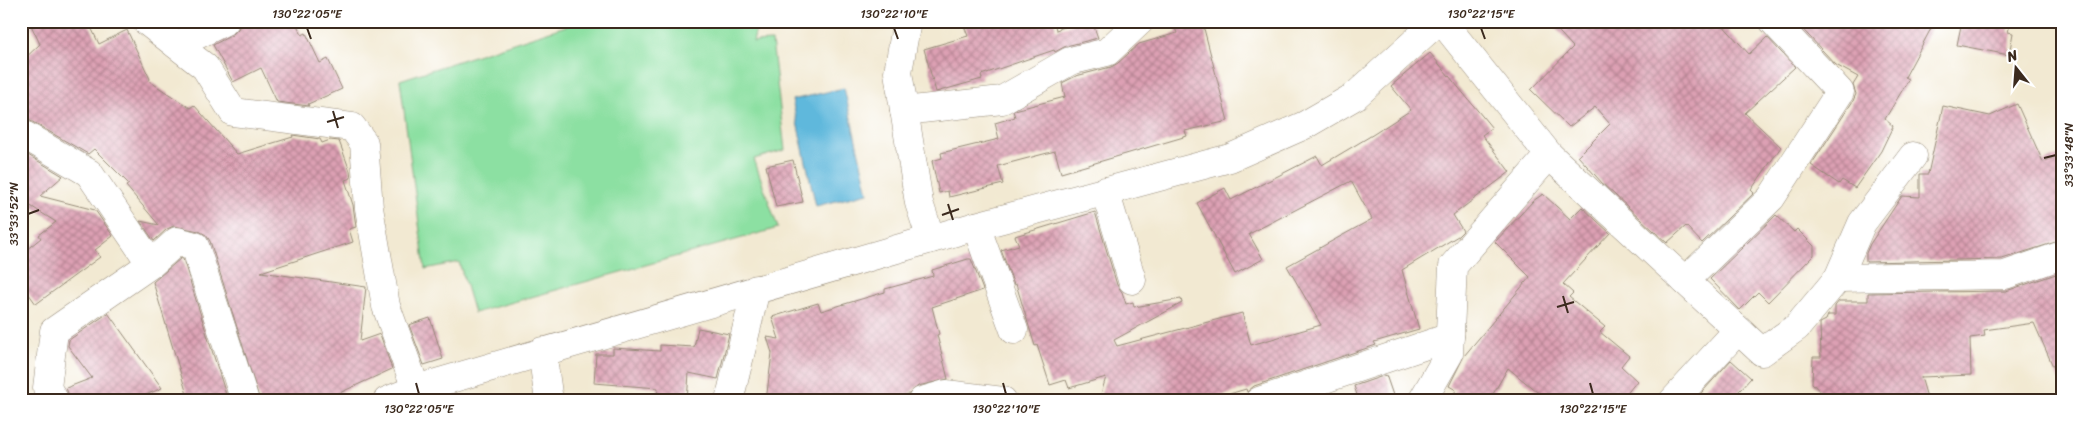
<svg xmlns="http://www.w3.org/2000/svg" width="2083" height="422" font-family="Sriracha,sans-serif">
  <style>
    .garden { fill: #8ce0a2; stroke: #648560 }
    .water { fill: #5eb8dc; stroke: #4c717d }
    .building { fill: url(#building-cross-hatch) }
    .lines { fill: none; stroke-linecap: round; stroke-linejoin: round }
    .minor-casing { stroke: #968a78; stroke-width: 29 }
    .minor { stroke: #fff; stroke-width: 28 }
    .ticks { fill: none; stroke: #3b2a1e; stroke-width: 2 }
    .neatline { fill: none; stroke: #3b2a1e; stroke-width: 2 }
    .ticks-label { font-size: 12px; text-anchor: middle; fill: #3b2a1e }
  </style>
  <defs>
    <pattern id="building-cross-hatch" width="8" height="8" patternUnits="userSpaceOnUse" patternTransform="scale(1.25)"><rect width="8" height="8" fill="#dda0b4"/><path d="M0 0l8 8M0 8l8-8" fill="none" stroke="#b48392"/></pattern>
  </defs>
  <rect width="100%" height="100%" fill="#fff"/>
  <filter id="ink" filterUnits="userSpaceOnUse"><feTurbulence type="fractalNoise" baseFrequency=".02" numOctaves="2"/><feDisplacementMap in="SourceGraphic" scale="10" xChannelSelector="R" yChannelSelector="G"/><feConvolveMatrix kernelMatrix="1 2 1 2 8 2 1 2 1" color-interpolation-filters="sRGB"/></filter>
  <filter id="wash" filterUnits="userSpaceOnUse"><feTurbulence type="fractalNoise" baseFrequency=".0096" numOctaves="4" result="noise"/><feDisplacementMap in="SourceGraphic" scale="20" xChannelSelector="R" yChannelSelector="G"/><feGaussianBlur stdDeviation="1.12" result="paint"/><feColorMatrix in="noise" values="0 0 0 0 0 0 0 0 0 0 0 0 0 0 0 0 0 1.4 0 .05"/><feComposite in="paint" operator="in"/></filter>
  <g filter="url(#wash)">
    <rect width="100%" height="100%" fill="#f2e9d2"/>
    <!-- garden -->
    <path class="garden" d="M581 21H758L753 42 772 41 785 150 754 159 778 228 474 313 459 262 425 269 400 80Z"/>
    <!-- water -->
    <path class="water" d="M844 88 868 193 816 206 792 100Z"/>
    <g id="blocks">
      <!-- building -->
      <g class="building">
        <path d="M29 21H88L99 44 127 30 150 79 149 81 190 108 194 105 237 154 293 137 292 135 320 139 322 143 330 140 339 141 350 171 351 178 345 180 353 205 356 227 349 229 353 242 261 272 366 287 360 341 380 334 392 369 322 401H260L210 241 206 235 199 231 174 226 167 229 154 241 140 221 159 225 126 186 129 184 94 149 88 154 29 120 21 117V62L40 44Z"/>
        <path d="M241 21H295L302 35 306 33 320 63 328 59 342 89 308 104 309 106 277 102 261 68 233 82 213 45 232 35 238 29Z"/>
        <path d="M962 21H1054L1056 30 1082 21H1092L1098 38 1066 46 1055 52 1054 50 981 75 982 79 936 92 924 49 968 36Z"/>
        <path d="M1193 21H1202L1228 121 1185 131 1187 136 1061 173 1055 151 998 166 1003 184 949 197 948 191 939 193 932 161 942 158 941 153 999 139 995 123 1015 117 1013 111 1015 110 1065 97 1062 83 1076 76 1111 67 1118 63 1139 44 1177 33 1174 26Z"/>
        <path d="M1549 21H1719L1749 54 1767 37 1795 67 1745 113 1781 147 1751 190 1754 193 1702 243 1686 226 1667 243 1603 184 1578 156 1610 124 1595 107 1569 127 1531 90 1573 47Z"/>
        <path d="M1795 21H1935L1905 77 1909 79 1885 119 1893 126 1881 151 1855 188 1842 180 1839 184 1811 165 1853 101 1856 94 1853 85 1858 77 1836 65Z"/>
        <path d="M1962 21H2011L2008 32 2013 33 2009 55 1957 45Z"/>
        <path d="M1430 53 1492 128 1482 135 1510 172 1453 215 1463 231 1458 236 1402 270 1419 329 1374 342 1376 345 1254 386 1247 392 1246 389 1206 401H1099L1106 377 1069 388 1066 380 1050 385 1037 345 1035 346 1016 284 1014 285 1001 250 1019 245 1015 236 1095 212 1117 285 1122 292 1126 304 1133 302 1134 307 1181 299 1182 303 1114 340 1117 346 1242 313 1251 345 1321 325 1287 266 1372 219 1351 181 1249 234 1263 259 1235 274 1197 203 1225 188 1231 200 1317 156 1322 165 1374 134 1411 110 1391 86Z"/>
        <path d="M2017 104 2043 162 2062 154V240L2002 259 1866 262V253L1870 244 1902 196 1920 197V174H1928L1943 106 1990 116Z"/>
        <path d="M28 155 63 176 40 196 95 210 113 236 95 250 100 257 36 304 21 283V254L41 238 39 235 56 222 29 205 21 212V166Z"/>
        <path d="M793 160 803 202 776 207 766 166Z"/>
        <path d="M1543 194 1570 219 1582 207 1610 233 1563 284 1573 293 1569 297 1605 327 1600 332 1629 356 1621 366 1637 381 1621 401H1548L1508 368 1489 401H1450L1456 390 1449 386 1464 356 1530 277 1495 242 1533 201Z"/>
        <path d="M1776 215 1794 232 1797 229 1814 246V255L1768 302 1758 292 1740 310 1710 279Z"/>
        <path d="M181 258 183 259 228 401H189L153 282Z"/>
        <path d="M968 259H971L983 290 932 307 939 334 937 335 948 379 918 386 909 394 880 401H766L772 353 767 337 779 339 772 317 818 303 821 311 885 292V289L933 276 932 270Z"/>
        <path d="M2062 272V387L2034 323 1984 330 1985 336 1970 338 1971 375 1921 377 1928 401H1829L1812 383 1813 357H1821L1820 323 1826 320 1828 315H1835V306L1839 301H1868V293L2006 291Z"/>
        <path d="M108 313 162 388 132 401H71L66 388 92 378 68 346 69 340Z"/>
        <path d="M430 318 443 359 424 365 409 325Z"/>
        <path d="M698 328 729 334 718 379 689 373 687 401H657L658 388 594 383 596 354H613V348L660 351V345L694 347Z"/>
        <path d="M1731 360 1751 378 1730 401H1694Z"/>
        <path d="M1386 375 1395 401H1359L1354 386Z"/>
      </g>
    </g>
  </g>
  <g filter="url(#ink)">
    <use href="#blocks" fill-opacity="0" stroke="#968a78" stroke-width="1"/>
    <g class="lines">
      <defs>
        <g id="minor">
          <path d="M146 21 205 67 233 112 352 127 364 143 369 208 386 306 416 389"/>
          <path d="M907 21 898 72 919 203 931 239"/>
          <path d="M1442 21 1549 155 1762 352 1797 327 1838 278 1862 223 1913 156"/>
          <path d="M177 45 225 21"/>
          <path d="M904 111 1002 100 1070 61 1107 52 1140 21"/>
          <path d="M21 133 89 173 151 264"/>
          <path d="M1105 191 1132 280"/>
          <path d="M976 226 1014 330"/>
          <path d="M1838 278 2005 275 2062 255"/>
          <path d="M1685 281 1771 198 1840 92 1773 21"/>
          <path d="M542 351 549 401"/>
          <path d="M55 401 47 388 54 331 151 264 177 241 195 246 245 401"/>
          <path d="M387 401 416 389 976 226 1230 158 1305 125 1355 96 1438 21"/>
          <path d="M729 401 756 289"/>
          <path d="M922 401 946 394 1003 401"/>
          <path d="M1259 401 1450 337"/>
          <path d="M1422 401 1449 354 1453 266 1549 155"/>
          <path d="M1673 401 1738 330"/>
        </g>
      </defs>
      <!-- minor casing -->
      <use href="#minor" class="minor-casing"/>
      <!-- minor -->
      <use href="#minor" class="minor"/>
    </g>
  </g>
  <!-- ticks -->
  <path class="ticks" d="M307 28 311 39M894 28 898 39M1481 28 1485 39M333 111 338 128M327 122 344 117M2044 158 2056 155M948 204 953 220M28 214 39 210M942 215 959 209M1563 296 1568 313M1557 307 1574 302M416 383 419 394M1003 383 1006 394M1590 383 1593 394"/>
  <!-- margin -->
  <rect width="2083" height="422" fill="none" stroke="#fff" stroke-width="55"/>
  <!-- north arrow -->
  <g transform="translate(2016 68) rotate(343)" stroke="#ffffff" stroke-width="4" paint-order="stroke">
  <path d="M0-4L9 19L0 12L-9 19Z" fill="#3b2a1e"/>
  <text y="-8" font-size="14" font-weight="bold" text-anchor="middle" fill="#3b2a1e">N</text>
  </g>
  <rect x="28" y="28" width="2028" height="366" class="neatline"/>
  <g class="ticks-label">
    <text x="307" y="18">130°22'05"E</text>
    <text x="894" y="18">130°22'10"E</text>
    <text x="1481" y="18">130°22'15"E</text>
    <text transform="translate(2069 155) rotate(-90)" y="4">33°33'48"N</text>
    <text transform="translate(14 214) rotate(-90)" y="4">33°33'52"N</text>
    <text x="419" y="413">130°22'05"E</text>
    <text x="1006" y="413">130°22'10"E</text>
    <text x="1593" y="413">130°22'15"E</text>
  </g>
</svg>
